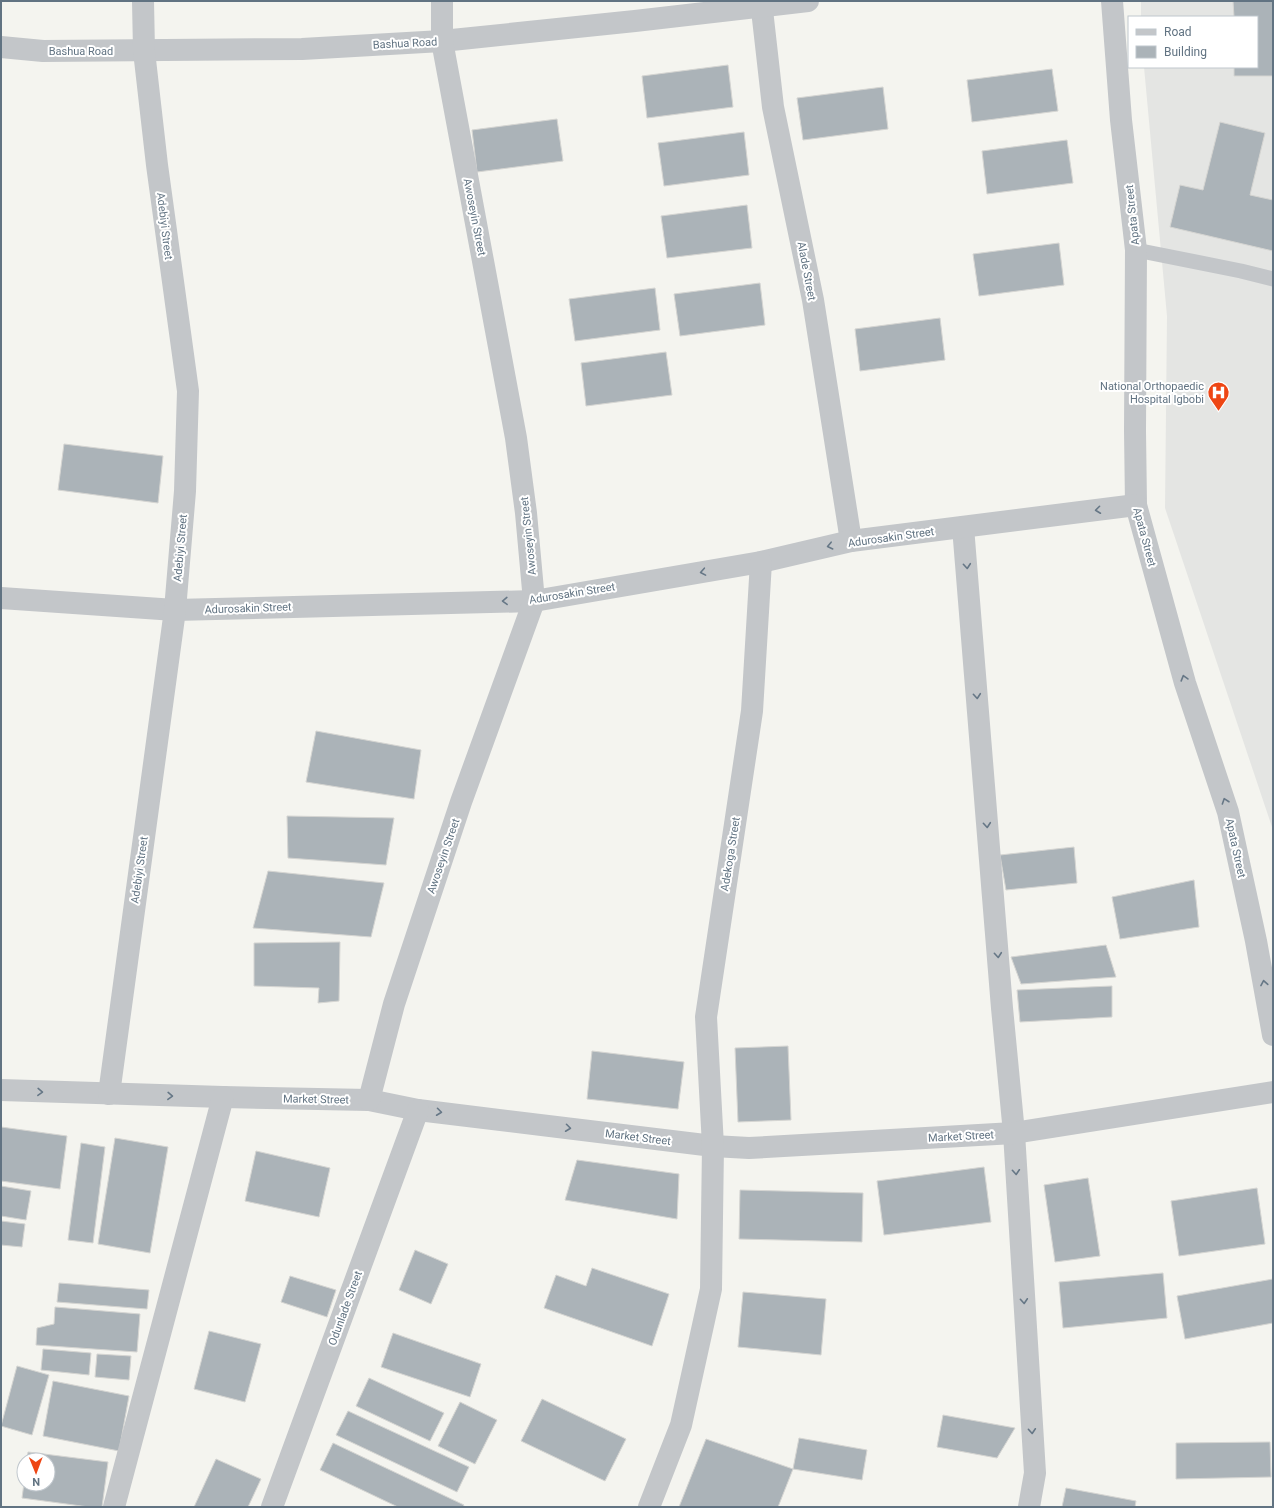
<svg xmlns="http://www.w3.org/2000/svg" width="1274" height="1508" font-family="Roboto,sans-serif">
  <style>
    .built { fill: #e4e5e3 }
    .building { fill: #abb3b8; stroke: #d5d5d2 }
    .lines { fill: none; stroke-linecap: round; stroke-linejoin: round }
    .lane { stroke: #c3c6c9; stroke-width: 15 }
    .street { stroke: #c3c6c9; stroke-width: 22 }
    .oneway { stroke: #667786 }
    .labels { text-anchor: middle; stroke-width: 4; stroke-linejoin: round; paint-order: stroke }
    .street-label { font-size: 11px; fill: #617382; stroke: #fff }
    .poi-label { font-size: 11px; fill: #617382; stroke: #fff; text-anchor: end }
  </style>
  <rect width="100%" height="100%" fill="#f4f4ef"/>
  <!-- built -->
  <path class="built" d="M1141 1H1273V830L1165 508 1167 316 1144 67H1257V17H1141Z"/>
  <!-- building -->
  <g class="building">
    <path d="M1233 1H1273V76H1234V67H1257V17H1234Z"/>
    <path d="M728 65 733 107 647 118 642 76Z"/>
    <path d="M1052 69 1058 111 972 122 967 80Z"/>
    <path d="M883 87 888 129 803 140 797 98Z"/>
    <path d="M557 119 563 161 477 172 472 130Z"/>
    <path d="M1220 122 1265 133 1250 195 1273 200V251L1170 227 1180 185 1203 190Z"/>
    <path d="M744 132 749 175 664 186 658 143Z"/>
    <path d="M1067 140 1073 183 987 194 982 151Z"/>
    <path d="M747 205 752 248 667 258 661 216Z"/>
    <path d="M1059 243 1064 285 979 296 973 254Z"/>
    <path d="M760 283 765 325 680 336 674 294Z"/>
    <path d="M655 288 660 330 575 341 569 299Z"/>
    <path d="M940 318 945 360 860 371 855 329Z"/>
    <path d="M666 352 672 395 586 406 581 363Z"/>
    <path d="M64 444 163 456 158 503 58 490Z"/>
    <path d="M316 731 421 750 414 799 306 782Z"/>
    <path d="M287 816 394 818 386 865 288 858Z"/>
    <path d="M1074 847 1077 883 1006 890 1000 855Z"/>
    <path d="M268 871 384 883 371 937 253 928Z"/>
    <path d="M1194 880 1199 927 1120 939 1112 897Z"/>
    <path d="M340 942 339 1001 318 1003 319 988 254 986V943Z"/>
    <path d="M1106 945 1116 977 1021 984 1011 957Z"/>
    <path d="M1112 986V1017L1020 1022 1017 990Z"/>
    <path d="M788 1046 791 1120 738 1122 735 1048Z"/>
    <path d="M592 1051 684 1062 678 1109 587 1099Z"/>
    <path d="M1 1127 67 1136 60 1189 1 1181Z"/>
    <path d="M115 1138 168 1147 150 1253 98 1244Z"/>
    <path d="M81 1143 105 1147 93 1243 68 1240Z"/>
    <path d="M256 1151 330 1168 319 1217 245 1201Z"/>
    <path d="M577 1160 679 1174 677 1219 565 1200Z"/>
    <path d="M984 1167 991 1222 884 1235 877 1181Z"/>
    <path d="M1088 1178 1100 1256 1055 1262 1044 1185Z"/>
    <path d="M1 1186 31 1191 26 1220 1 1216Z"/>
    <path d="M1257 1188 1265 1244 1179 1256 1171 1201Z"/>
    <path d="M740 1190 863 1193 862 1242 739 1239Z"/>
    <path d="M1 1221 25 1224 22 1247 1 1245Z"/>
    <path d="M415 1250 448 1264 431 1304 399 1290Z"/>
    <path d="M592 1268 669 1294 652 1346 544 1308 556 1275 586 1286Z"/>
    <path d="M1163 1273 1167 1318 1063 1328 1059 1282Z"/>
    <path d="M290 1276 336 1290 327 1317 281 1302Z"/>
    <path d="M1273 1279V1323L1185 1339 1177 1296Z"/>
    <path d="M59 1283 149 1290 147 1309 57 1302Z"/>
    <path d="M743 1292 826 1299 821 1355 738 1347Z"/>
    <path d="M55 1307 140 1314 137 1352 36 1345 37 1328 54 1324Z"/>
    <path d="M209 1331 261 1344 245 1402 194 1389Z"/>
    <path d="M393 1333 481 1364 470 1397 381 1367Z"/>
    <path d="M43 1349 91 1353 89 1375 41 1370Z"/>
    <path d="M97 1354 131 1356 129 1380 95 1377Z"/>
    <path d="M17 1366 49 1375 32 1435 1 1426Z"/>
    <path d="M369 1378 444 1413 430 1441 356 1406Z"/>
    <path d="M53 1381 129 1396 119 1451 43 1436Z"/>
    <path d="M542 1399 626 1439 605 1481 521 1441Z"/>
    <path d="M460 1402 497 1420 475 1464 438 1446Z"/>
    <path d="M348 1411 469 1467 457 1492 336 1435Z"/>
    <path d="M943 1415 1015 1428 997 1458 937 1447Z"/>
    <path d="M799 1438 867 1450 862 1480 793 1469Z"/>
    <path d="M706 1439 793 1469 778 1507H679Z"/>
    <path d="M1270 1442 1271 1477 1176 1479V1443Z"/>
    <path d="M333 1443 464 1505 463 1507H398L320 1470Z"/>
    <path d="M28 1452 108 1462 102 1507H89L22 1498 24 1483V1484H48V1460H27Z"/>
    <path d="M216 1459 261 1479 248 1507H194Z"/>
    <path d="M1066 1488 1136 1501 1135 1507H1062Z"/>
  </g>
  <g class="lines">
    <!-- lane -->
    <path class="lane" d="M1136 250 1241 271 1273 279"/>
    <!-- street -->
    <g class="street">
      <path d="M761 1 773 107 813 300 851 541"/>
      <path d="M1112 1 1121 120 1136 250 1135 431 1136 505 1185 683 1228 812 1256 941 1273 1035"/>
      <path d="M1 47 43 51 302 49 442 41 635 21 808 1"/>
      <path d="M963 527 1002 1008 1014 1133 1035 1473 1029 1507"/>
      <path d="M1 598 175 610 534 601 761 562 851 541 1136 505"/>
      <path d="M1 1090 223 1097 369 1100 418 1110 713 1146 749 1148 1014 1133 1273 1092"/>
      <path d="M109 1094 175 610 185 491 188 391 157 165 144 51 143 1"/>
      <path d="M369 1100 394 1004 461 802 534 601 526 513 516 438 442 41V1"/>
      <path d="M114 1507 223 1097"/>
      <path d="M272 1507 418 1110"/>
      <path d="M649 1507 681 1425 711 1289 713 1146 706 1017 752 711 761 562"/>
    </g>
  </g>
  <!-- one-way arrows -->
  <defs><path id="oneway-chevron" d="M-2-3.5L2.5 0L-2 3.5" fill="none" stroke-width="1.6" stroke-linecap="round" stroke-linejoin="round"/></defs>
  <g class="oneway">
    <use href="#oneway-chevron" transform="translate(1098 510) rotate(173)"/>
    <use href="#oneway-chevron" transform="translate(830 546) rotate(167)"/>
    <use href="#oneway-chevron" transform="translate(967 566) rotate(85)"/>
    <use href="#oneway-chevron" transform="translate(703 572) rotate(170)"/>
    <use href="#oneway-chevron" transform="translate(505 601) rotate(178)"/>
    <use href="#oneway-chevron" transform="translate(1184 678) rotate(-106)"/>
    <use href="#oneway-chevron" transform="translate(977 696) rotate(85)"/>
    <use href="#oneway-chevron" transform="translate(1225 801) rotate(-109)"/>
    <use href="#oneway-chevron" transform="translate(987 825) rotate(85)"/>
    <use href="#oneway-chevron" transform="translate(998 955) rotate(85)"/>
    <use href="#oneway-chevron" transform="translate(1264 983) rotate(-100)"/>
    <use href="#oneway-chevron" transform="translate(40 1092) rotate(2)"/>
    <use href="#oneway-chevron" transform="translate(170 1096) rotate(2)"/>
    <use href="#oneway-chevron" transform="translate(439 1112) rotate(7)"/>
    <use href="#oneway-chevron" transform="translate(568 1128) rotate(7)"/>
    <use href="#oneway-chevron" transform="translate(1016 1172) rotate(86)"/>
    <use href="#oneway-chevron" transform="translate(1024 1301) rotate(86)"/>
    <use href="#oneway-chevron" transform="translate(1032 1431) rotate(86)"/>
  </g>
  <!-- icons -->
  <defs>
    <symbol id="hospital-pin" viewBox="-11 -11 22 30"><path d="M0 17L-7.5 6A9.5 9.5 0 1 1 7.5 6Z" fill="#ee4614" stroke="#fff"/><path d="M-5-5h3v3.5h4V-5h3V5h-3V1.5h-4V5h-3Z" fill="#fff"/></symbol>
  </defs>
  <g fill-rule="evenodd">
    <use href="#hospital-pin" x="1206" y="380" width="25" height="34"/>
  </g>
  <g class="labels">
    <!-- street labels -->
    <g class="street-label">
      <text transform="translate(405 43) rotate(-3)" y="4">Bashua Road</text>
      <text x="81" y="55">Bashua Road</text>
      <text transform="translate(1132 215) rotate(-96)" y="4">Apata Street</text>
      <text transform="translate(475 217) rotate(79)" y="4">Awoseyin Street</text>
      <text transform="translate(165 226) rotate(83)" y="4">Adebiyi Street</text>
      <text transform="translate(807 271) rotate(79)" y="4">Alade Street</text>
      <text transform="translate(528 536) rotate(-96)" y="4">Awoseyin Street</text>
      <text transform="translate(891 537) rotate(-8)" y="4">Adurosakin Street</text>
      <text transform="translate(1145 537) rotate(75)" y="4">Apata Street</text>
      <text transform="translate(180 548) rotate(-85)" y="4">Adebiyi Street</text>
      <text transform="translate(572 593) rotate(-9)" y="4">Adurosakin Street</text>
      <text transform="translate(248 608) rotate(-2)" y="4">Adurosakin Street</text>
      <text transform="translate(1236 848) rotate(78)" y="4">Apata Street</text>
      <text transform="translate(730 854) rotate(-81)" y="4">Adekoga Street</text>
      <text transform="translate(443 856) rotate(-71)" y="4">Awoseyin Street</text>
      <text transform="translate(139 870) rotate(-82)" y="4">Adebiyi Street</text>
      <text transform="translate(316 1099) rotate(1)" y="4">Market Street</text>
      <text transform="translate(961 1136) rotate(-3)" y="4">Market Street</text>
      <text transform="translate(638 1137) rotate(7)" y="4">Market Street</text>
      <text transform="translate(345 1308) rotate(-70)" y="4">Odunlade Street</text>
    </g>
    <!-- poi labels -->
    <g class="poi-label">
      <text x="1204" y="390">National Orthopaedic<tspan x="1204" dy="13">Hospital Igbobi</tspan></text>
    </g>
  </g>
  <!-- border -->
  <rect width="1274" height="1508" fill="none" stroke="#617382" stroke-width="4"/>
  <!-- legend -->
  <rect x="1128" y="16" width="130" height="52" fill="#ffffff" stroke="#c0c7cd"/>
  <rect x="1136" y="29" width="20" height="6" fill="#c3c6c9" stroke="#c0c7cd"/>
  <text x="1164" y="36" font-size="12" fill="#617382">Road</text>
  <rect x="1136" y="46" width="20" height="12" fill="#abb3b8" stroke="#c0c7cd"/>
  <text x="1164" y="56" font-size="12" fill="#617382">Building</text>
  <!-- north arrow -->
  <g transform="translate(36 1472) rotate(179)"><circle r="19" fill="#ffffff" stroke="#c0c7cd"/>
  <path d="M0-3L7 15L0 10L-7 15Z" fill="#ee4614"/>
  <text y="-6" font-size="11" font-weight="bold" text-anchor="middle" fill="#617382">N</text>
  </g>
</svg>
